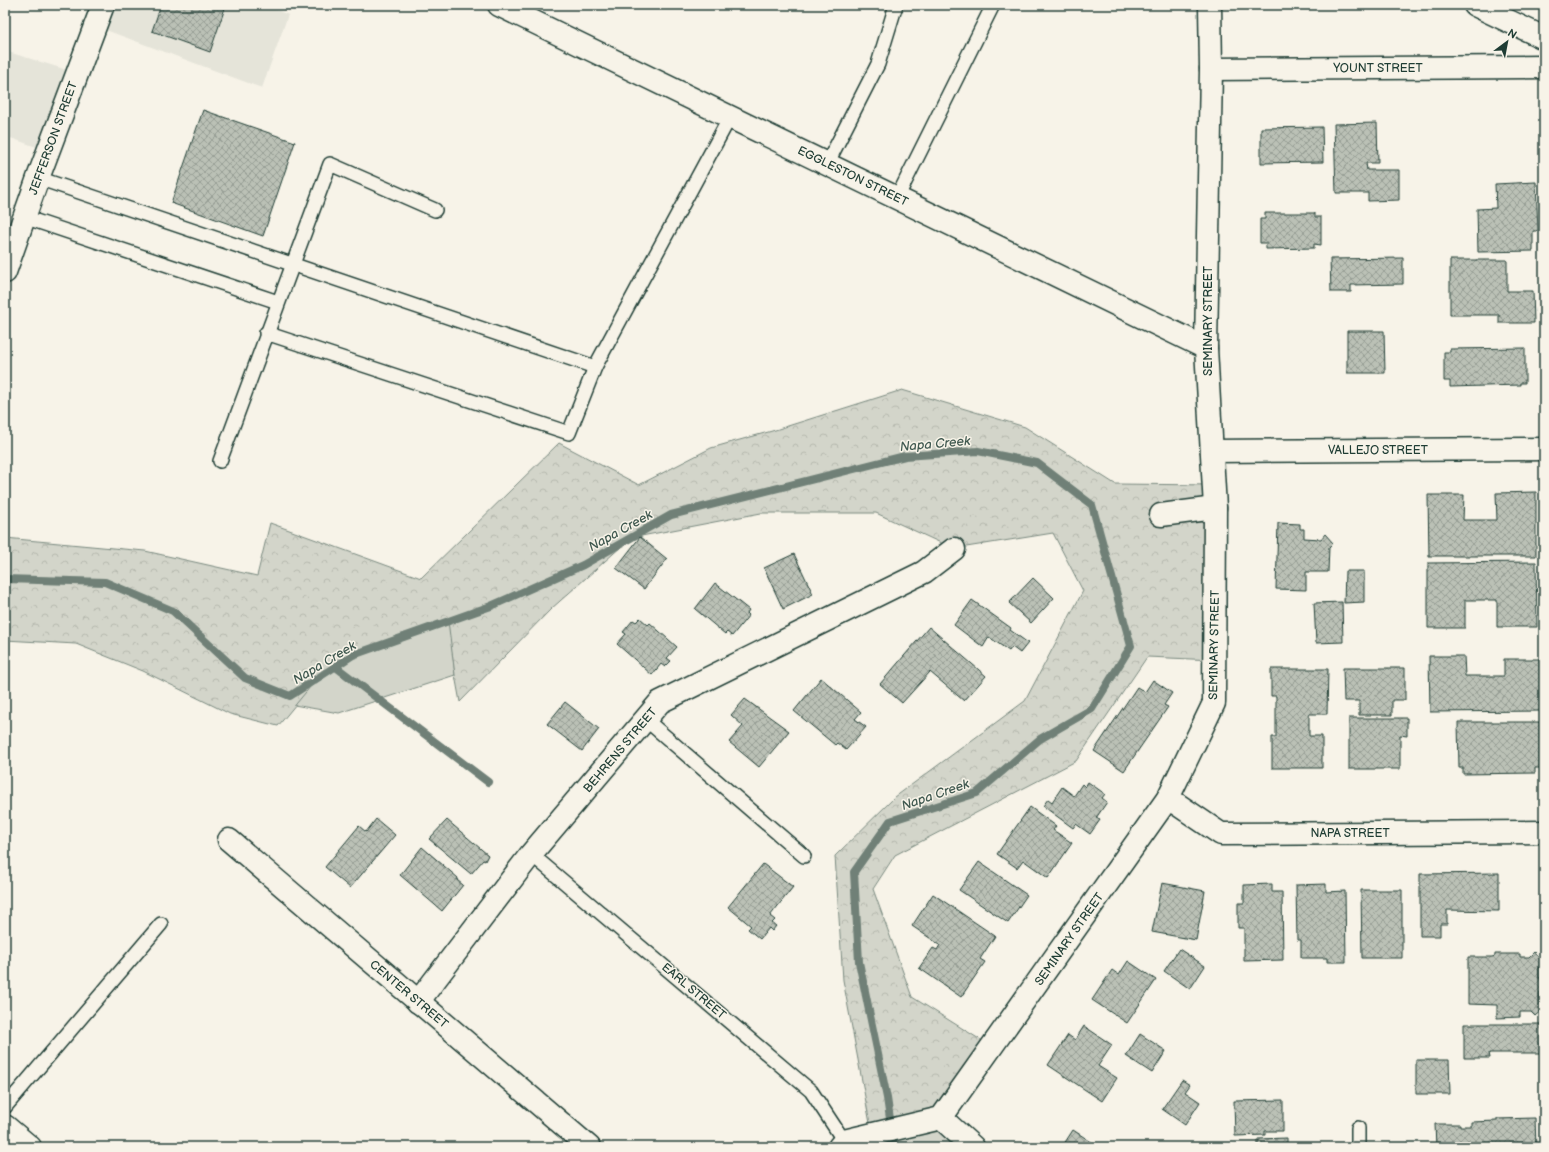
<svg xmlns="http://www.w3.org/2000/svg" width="1549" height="1152" font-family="'Balsamiq Sans',sans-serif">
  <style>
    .built { fill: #e5e4d9 }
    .green { fill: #d3d5ca; stroke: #79897f }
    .forest { fill: url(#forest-crowns); stroke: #79897f }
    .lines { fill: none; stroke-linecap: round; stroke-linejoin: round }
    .stream { stroke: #6f8077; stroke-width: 8 }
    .building { fill: url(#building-cross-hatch); stroke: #1f3d34 }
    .service-casing { stroke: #1f3d34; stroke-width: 16 }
    .minor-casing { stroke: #1f3d34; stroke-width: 25 }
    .tertiary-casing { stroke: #1f3d34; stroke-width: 25 }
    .secondary-casing { stroke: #1f3d34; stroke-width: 25 }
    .service { stroke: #f7f3e8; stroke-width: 13 }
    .minor { stroke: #f7f3e8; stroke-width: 22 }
    .tertiary { stroke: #f7f3e8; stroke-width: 22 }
    .secondary { stroke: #f7f3e8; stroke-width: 22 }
    .labels { text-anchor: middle; stroke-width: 3; stroke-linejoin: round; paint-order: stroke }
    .street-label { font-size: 12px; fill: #1f3d34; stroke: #f7f3e8 }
    .water-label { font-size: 13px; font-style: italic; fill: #405950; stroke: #f7f3e8 }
  </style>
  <defs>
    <pattern id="forest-crowns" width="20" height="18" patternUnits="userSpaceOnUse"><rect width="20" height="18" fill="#d3d5ca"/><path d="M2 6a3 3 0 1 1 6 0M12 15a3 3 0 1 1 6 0" fill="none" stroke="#b5b8ae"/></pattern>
    <pattern id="building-cross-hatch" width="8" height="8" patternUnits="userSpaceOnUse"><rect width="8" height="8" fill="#bbc1b6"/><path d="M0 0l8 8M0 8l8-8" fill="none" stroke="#979e95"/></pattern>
  </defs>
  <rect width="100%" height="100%" fill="#f7f3e8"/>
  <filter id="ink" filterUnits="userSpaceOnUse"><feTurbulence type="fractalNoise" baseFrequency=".025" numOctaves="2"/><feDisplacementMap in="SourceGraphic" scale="8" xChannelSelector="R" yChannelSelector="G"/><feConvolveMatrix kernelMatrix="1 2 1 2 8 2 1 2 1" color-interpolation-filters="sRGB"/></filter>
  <g filter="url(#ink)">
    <!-- built -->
    <g class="built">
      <path d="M103 5H266L288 15 262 88 95 26Z"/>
      <path d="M5 51 77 73 48 151 5 136Z"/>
    </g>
    <!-- green -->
    <g class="green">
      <path d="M449 621 455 675 339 713 294 705 315 681 353 655Z"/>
      <path d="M941 1118 973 1147H839Z"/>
    </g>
    <!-- forest -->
    <path class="forest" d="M902 390 1025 427 1115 484 1214 485V660L1147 657 1076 761 895 855 873 889 912 997 992 1047 941 1118 872 1134 843 980 835 856 895 797 1025 701 1083 591 1053 533 954 549 876 513H761L631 538 551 609 460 702 455 675 448 621 353 655 315 681 278 726 230 714 143 671 76 644 5 640V538L145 551 257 576 270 523 421 578 559 443 639 485 711 448 772 431Z"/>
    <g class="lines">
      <!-- stream -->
      <g class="stream">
        <path d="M5 579 105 582 173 611 245 678 290 696 353 655 491 606 583 565 671 515 905 456 978 451 1037 463 1092 505 1131 646 1092 709 1040 739 977 793 890 821 854 872 859 962 887 1098 894 1147"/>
        <path d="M336 667 488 782"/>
      </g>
    </g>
    <!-- building -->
    <g class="building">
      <path d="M161 5H226L210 52 152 31Z"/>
      <path d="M203 110 295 142 263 236 171 203Z"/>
      <path d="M1377 123 1378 163H1366L1367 170H1399V200L1368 201V193H1336L1334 124Z"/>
      <path d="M1322 127 1323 162 1261 163V128Z"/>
      <path d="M1536 182 1538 231H1533V251L1478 252 1477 209 1496 208 1495 184Z"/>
      <path d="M1265 213H1315V217H1321V245L1314 244V248L1266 249V243H1260V219H1265Z"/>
      <path d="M1403 258V284L1351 285V292H1331L1330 259Z"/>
      <path d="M1450 260H1507V291H1533L1534 323H1499V315H1450Z"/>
      <path d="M1347 331H1384L1385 373H1347Z"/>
      <path d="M1525 348V383H1520V385L1450 387V381H1444V352H1450V349Z"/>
      <path d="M1536 492V556H1429L1428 495H1464L1463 520H1497L1496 493Z"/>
      <path d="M1278 523 1300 524V529H1304V538L1321 539 1325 534 1333 543 1329 547 1328 572H1306V590L1276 589Z"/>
      <path d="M640 537 667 559 644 589 616 568Z"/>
      <path d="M794 554 813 594 783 609 764 568Z"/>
      <path d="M1536 562 1537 627H1497V600H1465V628H1428V563Z"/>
      <path d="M1345 571H1364V602L1344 603Z"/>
      <path d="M1033 578 1054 598 1031 623 1009 603Z"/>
      <path d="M715 583 749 610 747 613 749 615 732 636 727 632 725 634 695 609Z"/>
      <path d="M972 600 1011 628 1010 630 1028 643 1020 653 1012 647 1009 651 989 637 983 647 954 625Z"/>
      <path d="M1342 602 1343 642 1316 643 1314 603Z"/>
      <path d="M640 618 648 625 650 623 677 647 667 658 671 661 665 667 661 664 652 675 617 644 626 634 623 632 633 620 636 622Z"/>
      <path d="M929 627 986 676 964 701 930 672 902 703 880 684Z"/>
      <path d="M1429 656H1464L1465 676H1504V659H1540L1541 711 1430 712Z"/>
      <path d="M1343 668H1405V700H1392V715H1359V701H1344Z"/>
      <path d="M1271 669H1328L1327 714H1309V736H1322V768H1272V737H1276V696H1271Z"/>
      <path d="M821 678 861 712 855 719 866 727 846 750 837 743 835 745 794 711Z"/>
      <path d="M1153 680 1172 693 1164 705 1168 707 1124 771 1094 751 1137 687 1145 692Z"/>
      <path d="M745 699 789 731 759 767 729 742 743 726 731 715Z"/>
      <path d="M565 702 599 729 582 751 547 724Z"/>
      <path d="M1349 718H1407V736L1400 735V769H1349Z"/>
      <path d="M1458 722H1540V768H1535V773L1463 774V768H1459Z"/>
      <path d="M1088 782 1105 794 1102 798 1107 802 1096 818 1100 820 1090 834 1076 824 1073 828 1043 806 1048 799 1052 802 1062 787 1074 796 1082 784 1085 787Z"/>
      <path d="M1030 807 1056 826 1053 830 1072 843 1048 878 1023 860 1017 868 997 854Z"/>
      <path d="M376 819 395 835 350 888 325 867 359 826 366 832Z"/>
      <path d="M447 820 488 855 485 861 483 860 471 874 429 839Z"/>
      <path d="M422 847 458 878 457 880 463 885 442 911 400 875Z"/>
      <path d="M979 862 1027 895 1008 923 959 890Z"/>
      <path d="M763 864 793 887 770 916 775 920 772 923 776 926 772 931 769 928 760 939 748 929 751 926 728 907Z"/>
      <path d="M1499 873V911L1447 910V924H1440V936H1420V874Z"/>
      <path d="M1162 883 1205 891 1196 940 1152 932Z"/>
      <path d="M1272 884V892H1282L1283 960 1244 961V928H1238V903H1244V885Z"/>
      <path d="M1326 884V892L1345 891 1346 962H1327V958H1301V940H1297L1296 885Z"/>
      <path d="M1361 890H1402V958H1362Z"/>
      <path d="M933 894 995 936 980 959 985 962 961 997 919 968 933 948 937 950 940 945 912 926Z"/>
      <path d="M1179 949 1205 966 1190 989 1164 971Z"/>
      <path d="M1534 952 1544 963 1539 968V978H1544V992H1540V1002L1544 1008 1535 1016 1531 1012H1520V1017L1497 1018V1005L1468 1004V957H1492L1495 956V954H1520V957H1529Z"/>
      <path d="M1128 961 1156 980 1127 1023 1092 1000 1112 970 1119 975Z"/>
      <path d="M1464 1024H1544V1053H1489L1490 1058H1464Z"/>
      <path d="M1084 1026 1112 1045 1098 1066 1117 1078 1102 1101 1048 1065 1068 1035 1075 1040Z"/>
      <path d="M1140 1034 1166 1051 1152 1073 1126 1056Z"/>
      <path d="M1416 1060H1449L1450 1094H1416Z"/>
      <path d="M1182 1080 1190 1085 1185 1092 1200 1102 1185 1125 1162 1109Z"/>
      <path d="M1283 1100V1131H1265V1135L1235 1136 1234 1101Z"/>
      <path d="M1535 1118 1536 1147H1436L1435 1124H1460V1126H1471V1122L1497 1121V1119Z"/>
      <path d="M1073 1130 1096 1145 1094 1147H1062Z"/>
      <path d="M1287 1138V1147H1258V1139Z"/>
    </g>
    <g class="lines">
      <defs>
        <g id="service">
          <path d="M827 164 878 64 896 5"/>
          <path d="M38 178 595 367"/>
          <path d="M897 198 992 7"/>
          <path d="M24 217 278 302"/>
          <path d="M266 333 569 433 595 367 730 117"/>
          <path d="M220 461 330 164 435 210"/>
          <path d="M645 719 804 856"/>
          <path d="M531 854 811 1091 844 1141"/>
          <path d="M5 1107 161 924"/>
          <path d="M1358 1147V1128"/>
        </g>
        <g id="minor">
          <path d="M499 5 1206 348"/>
          <path d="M1211 69 1544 67"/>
          <path d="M1212 451 1544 449"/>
          <path d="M1161 515 1215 508"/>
          <path d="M1168 798 1221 834 1544 832"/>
          <path d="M229 840 589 1147"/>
          <path d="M418 1002 531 854 660 702 924 572 954 549"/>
          <path d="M941 1118 973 1147"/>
          <path d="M5 1126 30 1147"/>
          <path d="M839 1147 844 1141 941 1118 1168 798 1214 703 1215 508 1206 348 1211 69 1210 5"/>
        </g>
        <path id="tertiary" d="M1475 5 1544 38"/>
        <path id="secondary" d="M5 272 38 178 103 5"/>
      </defs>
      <!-- service casing -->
      <use href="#service" class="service-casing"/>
      <!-- minor casing -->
      <use href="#minor" class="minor-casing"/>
      <!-- tertiary casing -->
      <use href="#tertiary" class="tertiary-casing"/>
      <!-- secondary casing -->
      <use href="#secondary" class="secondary-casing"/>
      <!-- service -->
      <use href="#service" class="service"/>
      <!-- minor -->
      <use href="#minor" class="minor"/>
      <!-- tertiary -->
      <use href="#tertiary" class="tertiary"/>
      <!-- secondary -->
      <use href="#secondary" class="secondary"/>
    </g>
  </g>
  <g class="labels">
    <!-- street labels -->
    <g class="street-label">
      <text x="1378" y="72">YOUNT STREET</text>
      <text transform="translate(53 138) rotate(-70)" y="4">JEFFERSON STREET</text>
      <text transform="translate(853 176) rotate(26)" y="4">EGGLESTON STREET</text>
      <text transform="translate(1208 321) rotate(-90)" y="4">SEMINARY STREET</text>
      <text x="1378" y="454">VALLEJO STREET</text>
      <text transform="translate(1214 645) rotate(-89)" y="4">SEMINARY STREET</text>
      <text transform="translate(620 750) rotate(-50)" y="4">BEHRENS STREET</text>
      <text x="1350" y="837">NAPA STREET</text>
      <text transform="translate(1069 939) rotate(-55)" y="4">SEMINARY STREET</text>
      <text transform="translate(694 991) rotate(40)" y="4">EARL STREET</text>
      <text transform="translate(409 994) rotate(40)" y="4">CENTER STREET</text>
    </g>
    <!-- water labels -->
    <g class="water-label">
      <text transform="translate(935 443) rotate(-5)" y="5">Napa Creek</text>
      <text transform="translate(620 530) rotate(-29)" y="5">Napa Creek</text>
      <text transform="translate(324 662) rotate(-31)" y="5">Napa Creek</text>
      <text transform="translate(935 794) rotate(-19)" y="5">Napa Creek</text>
    </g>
  </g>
  <!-- margin -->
  <rect width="1549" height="1152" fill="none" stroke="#f7f3e8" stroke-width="20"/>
  <rect x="10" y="10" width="1529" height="1132" fill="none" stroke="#1f3d34" stroke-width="1.5" filter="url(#ink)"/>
  <!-- north arrow -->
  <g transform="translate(1507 42) rotate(32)" stroke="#f7f3e8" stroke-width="3" paint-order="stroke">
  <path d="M0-3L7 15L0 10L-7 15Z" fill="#1f3d34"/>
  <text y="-6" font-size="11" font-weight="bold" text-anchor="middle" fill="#1f3d34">N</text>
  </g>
</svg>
